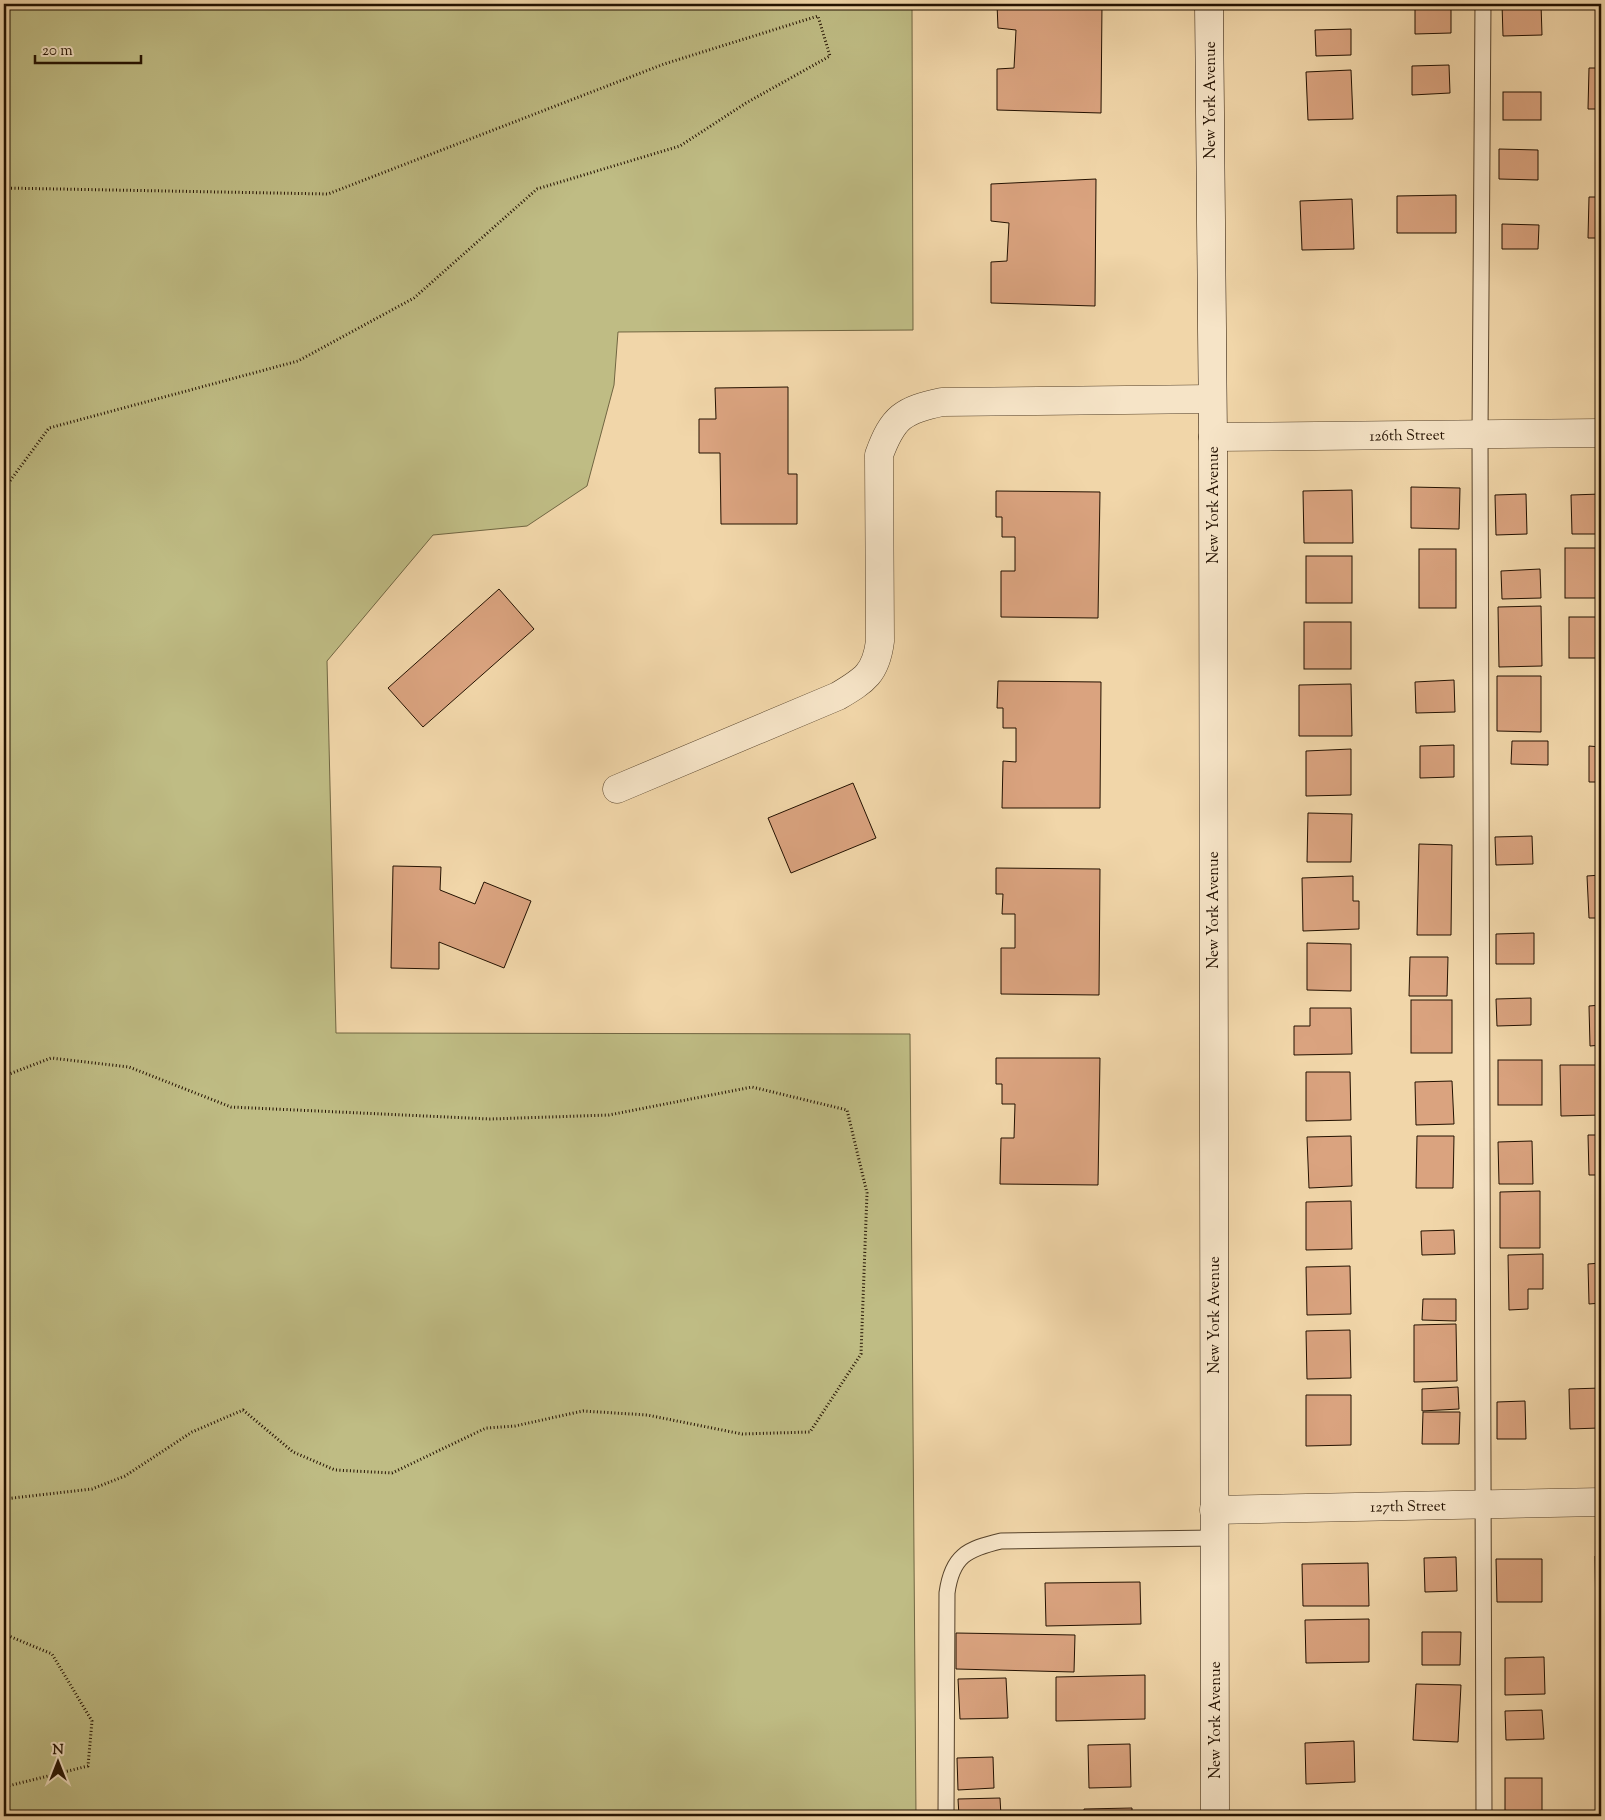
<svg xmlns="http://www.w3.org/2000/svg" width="1605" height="1820" font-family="'Sorts Mill Goudy',serif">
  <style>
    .green { fill: #bfbc84; stroke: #716642 }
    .building { fill: #daa37f; stroke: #231100 }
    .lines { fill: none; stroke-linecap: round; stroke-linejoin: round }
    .lane-casing { stroke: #56422a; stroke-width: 17 }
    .street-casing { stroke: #56422a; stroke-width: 29 }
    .secondary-casing { stroke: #231100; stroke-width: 29 }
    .path { stroke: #231100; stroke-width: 3; stroke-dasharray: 1 2.5; stroke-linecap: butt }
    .lane { stroke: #f6e4c7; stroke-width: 15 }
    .street { stroke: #f6e4c7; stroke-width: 28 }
    .secondary { stroke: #f6e4c7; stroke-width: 28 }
    .labels { text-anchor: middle; stroke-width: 4; stroke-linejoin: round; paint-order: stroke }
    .street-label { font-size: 15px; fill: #231100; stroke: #f6e4c7 }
  </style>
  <rect width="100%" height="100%" fill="#f1d6a9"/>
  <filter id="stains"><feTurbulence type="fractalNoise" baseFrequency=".004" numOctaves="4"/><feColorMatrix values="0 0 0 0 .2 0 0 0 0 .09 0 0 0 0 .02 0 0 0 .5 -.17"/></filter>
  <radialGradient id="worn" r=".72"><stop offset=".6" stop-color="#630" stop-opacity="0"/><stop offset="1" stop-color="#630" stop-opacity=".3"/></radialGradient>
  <!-- green -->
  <path class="green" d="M4 4H912L913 330 618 332 614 385 587 486 527 526 433 535 327 661 336 1033 910 1034 916 1816H4Z"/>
  <!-- building -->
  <g class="building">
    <path d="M997 4H1102L1101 113 997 110V69L1014 68 1016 30 998 28Z"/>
    <path d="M1502 4H1541L1542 35 1503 36Z"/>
    <rect x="1600" y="4" width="1" height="45"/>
    <path d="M1451 6V33L1415 34V7Z"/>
    <path d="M1351 29V55L1316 56 1315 30Z"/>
    <path d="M1449 65 1450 93 1412 95V66Z"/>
    <path d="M1589 68H1601V109H1588Z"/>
    <path d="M1351 70 1353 119 1308 120 1306 72Z"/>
    <rect x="1503" y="92" width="38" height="28"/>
    <path d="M1598 128H1601V179H1600Z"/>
    <path d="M1499 149 1538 150V180L1499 179Z"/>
    <path d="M1096 179 1095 306 991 303V262L1007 261 1009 223 991 221V184Z"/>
    <path d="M1456 195V233H1397V196Z"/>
    <path d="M1589 197H1601V238H1588Z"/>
    <path d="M1352 199 1354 249 1302 250 1300 201Z"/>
    <path d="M1502 224 1539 225 1538 249H1502Z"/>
    <path d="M788 387V474H797V524H721L720 453H699V419H716L715 388Z"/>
    <path d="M1411 487 1460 488 1459 529 1411 528Z"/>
    <path d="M1352 490 1353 543H1304L1303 491Z"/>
    <path d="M996 491 1100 492 1098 618 1001 617V571H1015V537H1002V517H996Z"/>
    <path d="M1526 494 1527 534 1496 535 1495 495Z"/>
    <path d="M1601 494V534H1572L1571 495Z"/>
    <rect x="1565" y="548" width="36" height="50"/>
    <rect x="1419" y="549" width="37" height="59"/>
    <rect x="1306" y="556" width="46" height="47"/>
    <path d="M1540 569 1541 598 1502 599 1501 571Z"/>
    <path d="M499 589 534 629 423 727 388 688Z"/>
    <path d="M1541 606 1542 666 1499 667 1498 607Z"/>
    <rect x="1569" y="617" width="32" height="41"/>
    <rect x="1304" y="622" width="47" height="47"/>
    <path d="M1497 676H1541V732L1497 731Z"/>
    <path d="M1598 678H1601V727H1599Z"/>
    <path d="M1454 680 1455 712 1416 713 1415 682Z"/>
    <path d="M998 681 1101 682 1100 808H1002L1003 761 1016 762V728H1003V708H997Z"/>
    <path d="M1351 684 1352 736H1299V685Z"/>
    <path d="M1512 741H1548V765L1511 764Z"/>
    <path d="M1454 745V777L1420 778V746Z"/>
    <path d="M1589 746 1601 747V782H1589Z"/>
    <path d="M1351 749V795L1306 796V751Z"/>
    <path d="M853 783 876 838 791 873 768 818Z"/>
    <path d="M1598 806H1601V856H1599Z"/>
    <path d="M1308 813 1352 814 1351 862H1307Z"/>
    <path d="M1532 836 1533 864 1496 865 1495 837Z"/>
    <path d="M1419 844 1452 845 1451 935H1417Z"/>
    <path d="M393 866 441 867 440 890 475 904 484 882 531 901 504 968 439 942V969L391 968Z"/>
    <path d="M996 868 1100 869 1099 995 1001 994V948H1015V914H1002L1003 894H996Z"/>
    <path d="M1601 875V918H1589L1587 876Z"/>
    <path d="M1353 876V901H1359V929L1303 931 1302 878Z"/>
    <path d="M1534 933V964H1496V934Z"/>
    <path d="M1597 936H1601V986H1599Z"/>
    <path d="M1307 943 1351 944V991L1307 990Z"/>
    <path d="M1410 957H1448L1447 996H1409Z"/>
    <path d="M1531 998V1025L1497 1026 1496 999Z"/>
    <rect x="1411" y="1000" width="41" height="53"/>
    <path d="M1601 1005V1045L1590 1046 1589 1006Z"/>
    <path d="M1310 1008H1351L1352 1054 1294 1055V1026H1310Z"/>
    <path d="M996 1058H1100L1098 1185 1000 1184 1001 1138H1014L1015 1104H1002V1084H996Z"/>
    <rect x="1498" y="1060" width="44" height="45"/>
    <path d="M1560 1065H1601V1115L1561 1116Z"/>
    <path d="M1306 1072H1350L1351 1120 1306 1121Z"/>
    <path d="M1452 1081 1454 1124 1416 1125 1415 1082Z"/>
    <path d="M1588 1135H1601V1175H1589Z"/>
    <path d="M1351 1136 1352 1186 1309 1188 1307 1137Z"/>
    <path d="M1417 1136H1454L1453 1188H1416Z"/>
    <path d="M1532 1141 1533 1184H1499L1498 1142Z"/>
    <path d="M1540 1191V1248H1500V1192Z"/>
    <path d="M1597 1194H1601V1245H1598Z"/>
    <path d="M1351 1201 1352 1249 1306 1250V1202Z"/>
    <path d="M1454 1230 1455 1254 1422 1255 1421 1231Z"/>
    <path d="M1543 1254V1289H1528V1309L1509 1310 1508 1255Z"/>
    <path d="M1601 1263V1303L1589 1304 1588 1264Z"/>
    <path d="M1350 1266 1351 1314 1307 1315 1306 1267Z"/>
    <path d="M1423 1299H1456V1321L1422 1320Z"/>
    <path d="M1598 1322H1601V1372H1599Z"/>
    <path d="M1456 1324 1457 1381 1414 1382V1325Z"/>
    <path d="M1350 1330 1351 1378 1307 1379 1306 1331Z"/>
    <path d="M1458 1387 1459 1409 1422 1411V1389Z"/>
    <path d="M1601 1388V1416H1599V1428L1570 1429 1569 1389Z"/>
    <path d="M1306 1395H1351V1445L1306 1446Z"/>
    <path d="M1525 1401 1526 1439H1497V1402Z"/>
    <path d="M1423 1412H1460L1459 1444H1422Z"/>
    <path d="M1595 1556H1601V1619H1596Z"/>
    <path d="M1456 1557 1457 1591 1425 1592 1424 1558Z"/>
    <path d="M1496 1559H1542V1602H1497Z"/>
    <path d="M1368 1563 1369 1606H1303L1302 1564Z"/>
    <path d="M1140 1582 1141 1624 1046 1626 1045 1583Z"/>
    <path d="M1369 1619V1662L1306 1663 1305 1620Z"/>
    <path d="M1596 1629H1601V1693H1597Z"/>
    <path d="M1422 1632H1461L1460 1665H1422Z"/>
    <path d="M956 1633 1075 1635 1074 1672 956 1669Z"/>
    <path d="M1544 1657 1545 1694 1505 1695V1658Z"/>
    <path d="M1145 1675V1719L1056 1721V1677Z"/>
    <path d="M1006 1678 1008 1718 960 1719 958 1679Z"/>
    <path d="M1416 1684 1461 1685 1458 1742 1413 1740Z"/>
    <path d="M1542 1710 1544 1739 1506 1740 1505 1711Z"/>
    <path d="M1354 1741 1355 1782 1306 1784 1305 1743Z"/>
    <path d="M1130 1744 1131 1787 1089 1788 1088 1745Z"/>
    <path d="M993 1757 994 1788 958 1790 957 1758Z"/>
    <rect x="1505" y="1778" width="37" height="34"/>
    <path d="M1000 1798 1001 1816H959L958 1799Z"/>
    <path d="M1132 1808V1816H1084V1809Z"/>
  </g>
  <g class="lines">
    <defs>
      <g id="lane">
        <path d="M1483 4 1480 434 1484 1816"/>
        <path d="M946 1816 947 1593C952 1556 967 1549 1001 1541L1214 1538"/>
      </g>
      <g id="street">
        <path d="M1213 437 1601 433"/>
        <path d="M617 789 838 696C865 680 876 673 880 641L879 455C893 417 903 410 942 402L1212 399"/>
        <path d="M1214 1510 1601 1502"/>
      </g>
      <path id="secondary" d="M1209 4 1213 437 1215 1816"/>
    </defs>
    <!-- lane casing -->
    <use href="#lane" class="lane-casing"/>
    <!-- street casing -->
    <use href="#street" class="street-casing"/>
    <!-- secondary casing -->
    <use href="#secondary" class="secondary-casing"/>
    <!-- path -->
    <g class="path">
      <path d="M4 188 328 194 664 64 818 16 830 56 746 103 680 146 537 189 414 298 298 361 49 428 4 489"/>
      <path d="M4 1076 51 1058 129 1067 231 1107 490 1119 609 1115 752 1087 847 1110 867 1193 861 1354 810 1432 742 1434 647 1415 583 1411 515 1426 486 1428 392 1473 335 1470 293 1452 243 1410 192 1432 125 1476 92 1489 4 1499"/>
      <path d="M4 1634 52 1654 92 1721 88 1766 4 1787"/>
    </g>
    <!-- lane -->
    <use href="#lane" class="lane"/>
    <!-- street -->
    <use href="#street" class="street"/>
    <!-- secondary -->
    <use href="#secondary" class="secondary"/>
  </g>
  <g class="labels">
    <!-- street labels -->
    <g class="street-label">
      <text transform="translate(1210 100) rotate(-90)" y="5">New York Avenue</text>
      <text transform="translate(1407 435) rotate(-1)" y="5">126th Street</text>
      <text transform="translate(1213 505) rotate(-90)" y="5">New York Avenue</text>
      <text transform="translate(1213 910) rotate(-90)" y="5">New York Avenue</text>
      <text transform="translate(1214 1315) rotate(-90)" y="5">New York Avenue</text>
      <text transform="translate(1408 1506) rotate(-1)" y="5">127th Street</text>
      <text transform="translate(1215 1720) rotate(-90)" y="5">New York Avenue</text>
    </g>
  </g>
  <!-- margin -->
  <rect width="1605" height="1820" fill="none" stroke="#f1d6a9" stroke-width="20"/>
  <rect x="5" y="5" width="1595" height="1810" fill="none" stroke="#231100" stroke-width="2.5"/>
  <rect x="10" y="10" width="1585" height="1800" fill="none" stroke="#231100"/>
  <!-- north arrow -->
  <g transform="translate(58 1762)" stroke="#f6e4c7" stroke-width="4" paint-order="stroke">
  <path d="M0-4L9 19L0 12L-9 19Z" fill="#231100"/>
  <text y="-8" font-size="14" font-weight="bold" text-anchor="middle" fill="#231100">N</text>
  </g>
  <!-- scale -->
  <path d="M35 55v8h106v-8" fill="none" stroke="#231100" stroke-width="2.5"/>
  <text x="42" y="55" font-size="15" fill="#231100" stroke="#f6e4c7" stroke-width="4" paint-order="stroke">20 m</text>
  <rect width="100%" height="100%" filter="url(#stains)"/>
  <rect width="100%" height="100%" fill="url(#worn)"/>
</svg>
